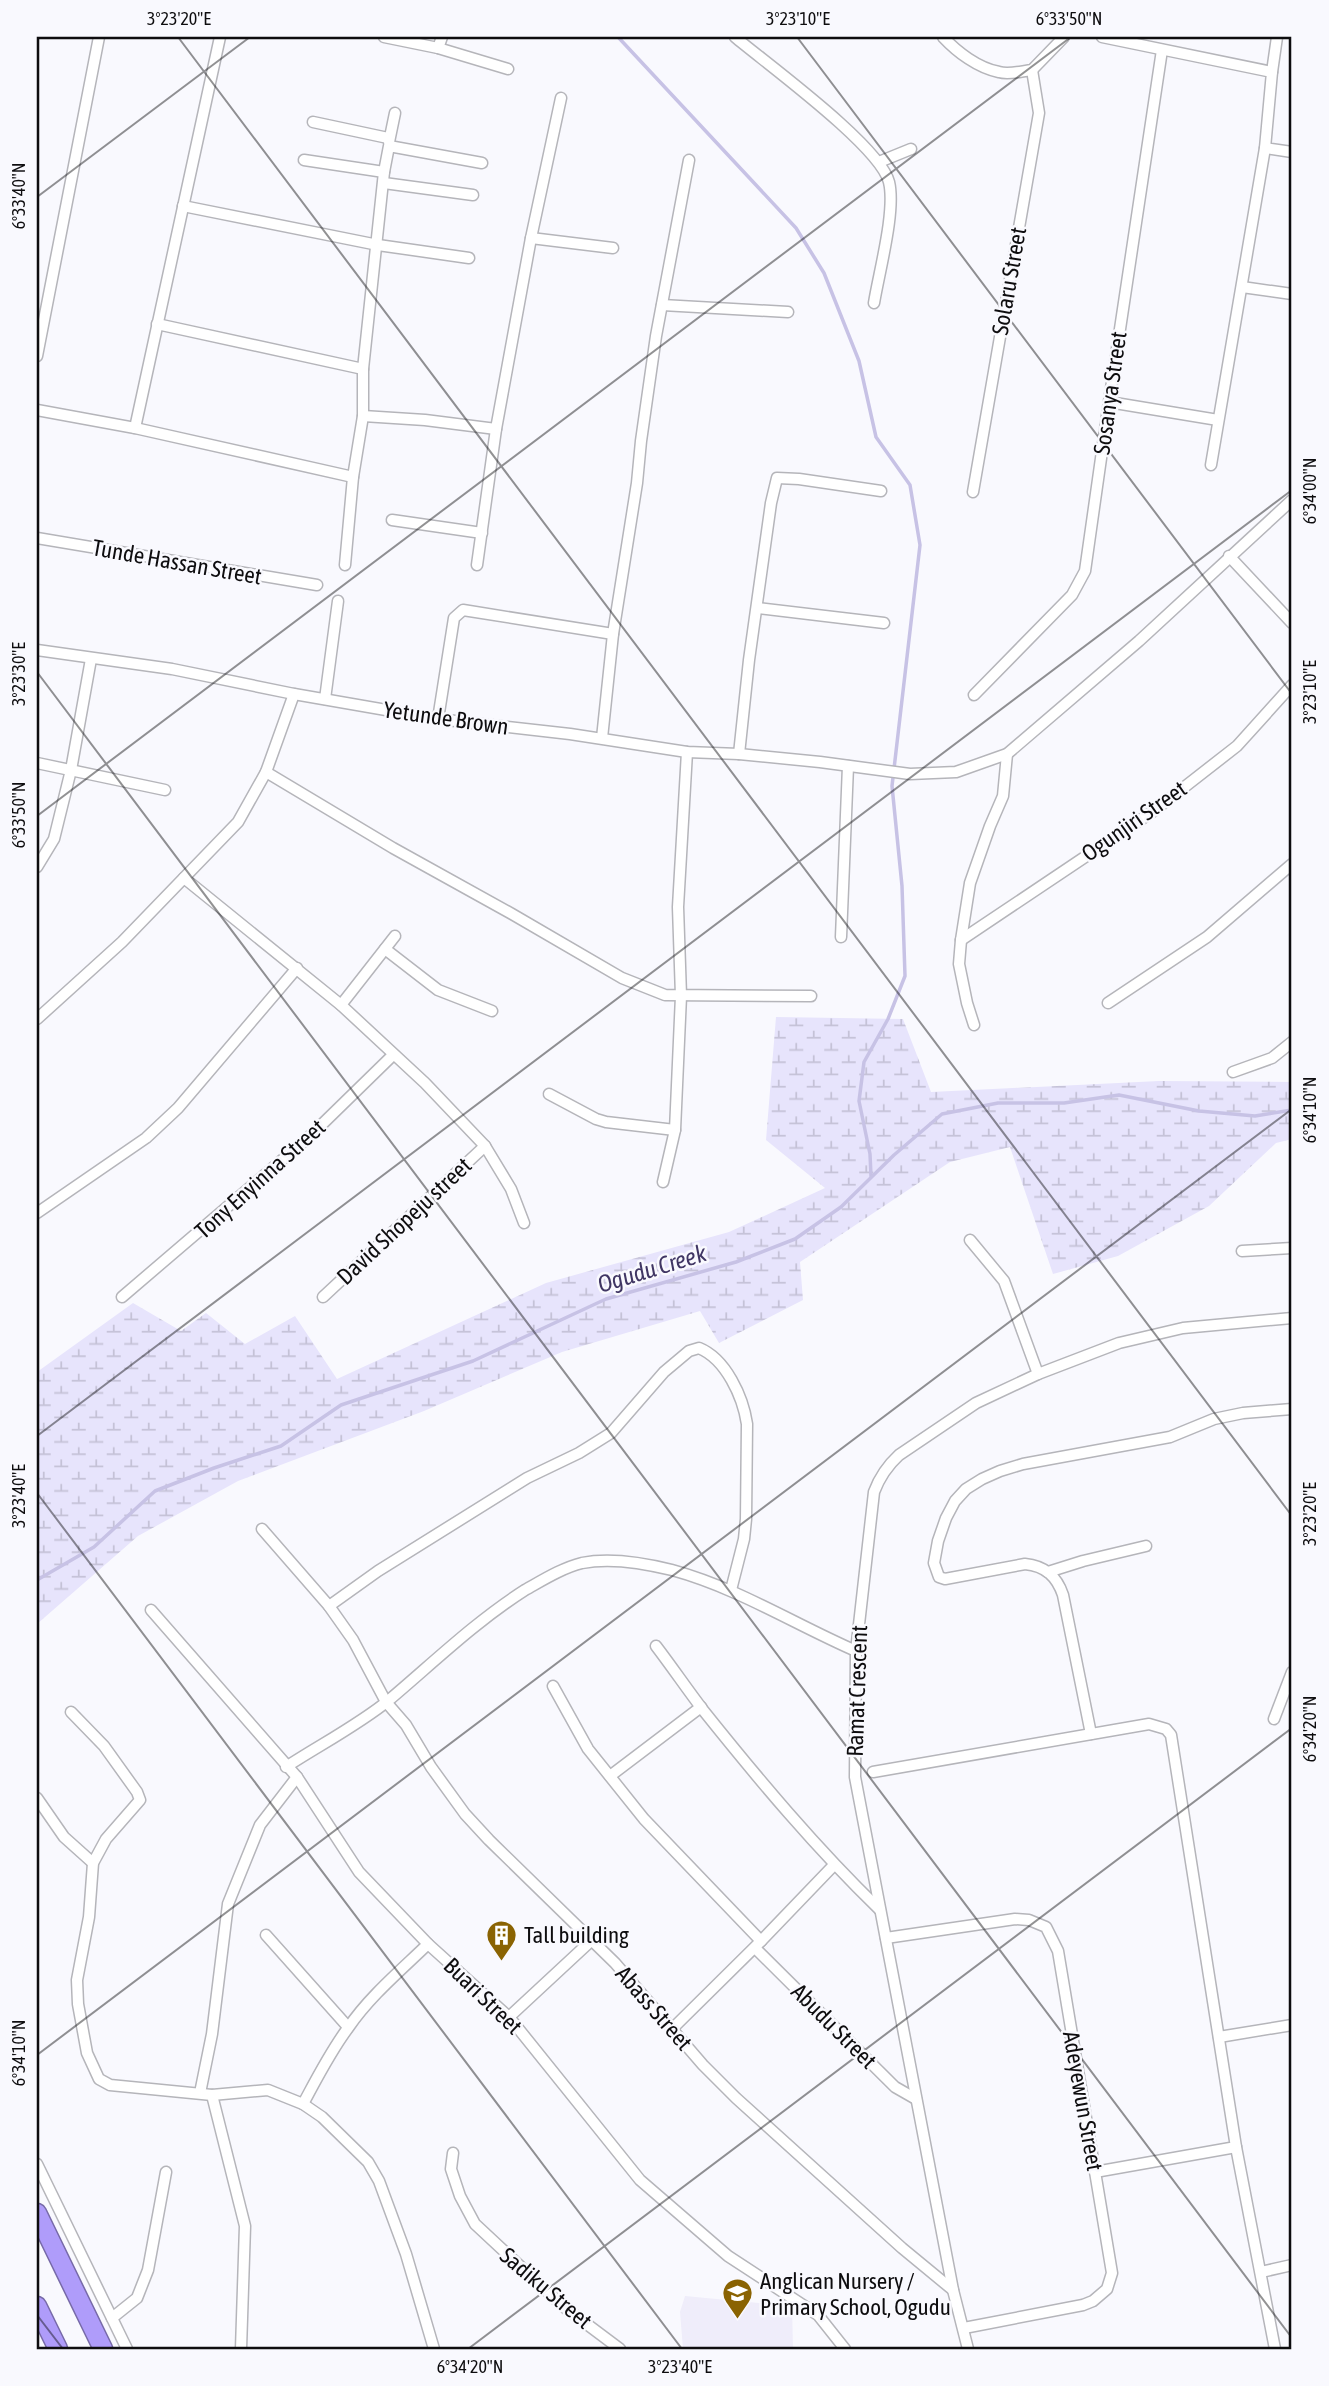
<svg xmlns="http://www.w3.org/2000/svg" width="1329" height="2386" font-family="'Asap Condensed',sans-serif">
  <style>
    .built { fill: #efedfa }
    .wetland { fill: url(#wetland-marsh) }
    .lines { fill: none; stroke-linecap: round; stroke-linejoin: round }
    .stream { stroke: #c7c2e5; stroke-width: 3.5 }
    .minor-casing { stroke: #b5b5ba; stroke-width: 13 }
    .motorway-casing { stroke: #776aa8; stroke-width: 21 }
    .minor { stroke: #fff; stroke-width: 10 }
    .motorway { stroke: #af9cfa; stroke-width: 18 }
    .ticks { fill: none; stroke: #0e0d0f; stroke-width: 2; stroke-opacity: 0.45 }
    .labels { text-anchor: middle; stroke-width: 5; stroke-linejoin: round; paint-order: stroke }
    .street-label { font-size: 23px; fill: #0e0d0f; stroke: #f9f9fe }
    .poi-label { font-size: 23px; fill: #0e0d0f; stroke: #f9f9fe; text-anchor: start }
    .water-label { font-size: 24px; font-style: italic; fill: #403664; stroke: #f9f9fe }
    .neatline { fill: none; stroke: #0e0d0f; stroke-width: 2.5 }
    .ticks-label { font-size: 18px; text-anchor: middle; fill: #0e0d0f }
  </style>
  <defs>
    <pattern id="wetland-marsh" width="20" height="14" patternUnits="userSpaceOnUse" patternTransform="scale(1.75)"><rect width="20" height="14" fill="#e7e4fc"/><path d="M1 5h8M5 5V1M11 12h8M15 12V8" fill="none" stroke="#c5c2d7"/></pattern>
  </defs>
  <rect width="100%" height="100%" fill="#f9f9fe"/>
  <!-- built -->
  <path class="built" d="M685 2296 792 2306 793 2349H683L680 2312Z"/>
  <!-- wetland -->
  <path class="wetland" d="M776 1017 903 1019 931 1092 1159 1081 1292 1082V1139L1276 1143 1209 1206 1118 1256 1053 1274 1010 1147 950 1162 800 1262 803 1300 719 1343 700 1311 562 1352 424 1411 238 1481 138 1536 37 1624V1372L133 1303 181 1331 206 1313 245 1344 295 1316 337 1379 546 1283 729 1232 825 1188 766 1140Z"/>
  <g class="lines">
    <!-- stream -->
    <g class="stream">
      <path d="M618 37 796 228 824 273 859 361 876 437 910 485 920 545 892 786 902 886 905 976 888 1019 864 1062 859 1101 870 1154 871 1176"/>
      <path d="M37 1580 94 1547 155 1491 214 1468 281 1446 341 1405 473 1361 606 1299 736 1262 795 1239 841 1207 894 1155 942 1114 998 1103H1064L1119 1095 1199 1111 1255 1116 1292 1110"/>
    </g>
    <defs>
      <g id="minor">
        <path d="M384 37 438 48 508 69"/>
        <path d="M735 37C767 64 880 146 889 182 896 211 879 272 874 303"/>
        <path d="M943 37C957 52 978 68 999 72 1009 75 1022 71 1032 70L1064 37"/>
        <path d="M1102 37 1272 72 1265 148 1292 152"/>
        <path d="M438 48 442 37"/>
        <path d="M1272 72 1277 37"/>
        <path d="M313 122 388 138"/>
        <path d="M389 142 395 113"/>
        <path d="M304 160 384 172"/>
        <path d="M879 162 911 149"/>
        <path d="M384 183 473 195"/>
        <path d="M183 206 378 245 469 258"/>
        <path d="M531 238 613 248"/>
        <path d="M1242 287 1292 294"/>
        <path d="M662 305 788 312"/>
        <path d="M157 324 363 369"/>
        <path d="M37 356 99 37"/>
        <path d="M1109 402 1218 420"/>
        <path d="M37 410 135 428 353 477"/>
        <path d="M363 416 425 420 496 429 531 238 561 98"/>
        <path d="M135 428 220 37"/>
        <path d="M1211 465 1265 148"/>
        <path d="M973 492 1039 113 1032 70"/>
        <path d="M392 520 482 533"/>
        <path d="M37 538 317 585"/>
        <path d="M1229 556 1292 623"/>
        <path d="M345 565 353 477 363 416V369L384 172 389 146 482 163"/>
        <path d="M477 565 496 429"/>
        <path d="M758 608 884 623"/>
        <path d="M37 650 172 669 294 694 438 719 570 734 687 752 739 754 820 762 910 774 956 772 1007 754 1139 641 1292 500"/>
        <path d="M974 695 1072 595 1085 571 1109 402 1162 50"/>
        <path d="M325 699 338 601"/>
        <path d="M438 719 454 618 463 610 613 634"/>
        <path d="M602 738 613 634 637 483 641 441 656 336 689 160"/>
        <path d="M739 754 749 660 771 503 777 478 799 479 881 491"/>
        <path d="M37 763 165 790"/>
        <path d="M266 772 393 848 512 914 622 978 665 995 811 996"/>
        <path d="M37 867 54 839 71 770 91 659"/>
        <path d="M184 878 341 1005 425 1083 485 1146 511 1189 524 1223"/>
        <path d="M841 937 848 766"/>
        <path d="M961 940 1155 810 1237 746 1292 685"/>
        <path d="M385 949 438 990 492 1011"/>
        <path d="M1108 1003 1207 937 1292 864"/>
        <path d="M341 1005 395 936"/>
        <path d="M37 1019 122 942 238 822 266 772 294 694"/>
        <path d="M974 1025 967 1003 959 964 961 940 970 883 990 826 1003 796 1007 754"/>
        <path d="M1233 1072 1272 1058 1292 1042"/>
        <path d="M549 1094 596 1119 606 1122 675 1130"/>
        <path d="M663 1182 675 1130 681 996 678 907 687 752"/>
        <path d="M37 1213 146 1138 178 1108 297 968"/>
        <path d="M970 1240 1004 1281 1038 1374"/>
        <path d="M1242 1251 1292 1248"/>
        <path d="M122 1297 309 1137 393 1055"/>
        <path d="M323 1297 485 1146"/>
        <path d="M262 1529 329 1606 353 1640 386 1702 406 1725 431 1767 465 1814 489 1840 615 1963 703 2065 736 2098 902 2248 953 2290"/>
        <path d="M1048 1572 1083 1561 1146 1546"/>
        <path d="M329 1606 378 1571 527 1478 579 1453 611 1433 664 1372 689 1351 699 1348C726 1359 743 1397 747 1424L746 1519 744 1539 731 1590"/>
        <path d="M151 1610 297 1777 359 1872 428 1944 509 2017 640 2180 728 2256 818 2315 845 2349"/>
        <path d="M656 1646C672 1667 687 1689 703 1710 759 1780 816 1848 880 1910"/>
        <path d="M553 1686 588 1749 644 1819 761 1941"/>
        <path d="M71 1712 104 1746 137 1792 140 1800 106 1839 93 1863 89 1917 77 1980 78 2004 87 2053 99 2079 110 2085 212 2095 268 2090 303 2104 322 2117 368 2162 379 2181 406 2254 434 2349"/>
        <path d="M1274 1719 1292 1672"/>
        <path d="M1091 1734 1063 1595C1057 1577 1046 1566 1025 1564L945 1579 939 1577 934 1563 938 1541 946 1518 955 1501 966 1489 982 1479 1000 1471 1023 1464 1170 1437 1214 1419 1243 1413 1292 1409"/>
        <path d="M286 1767C318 1746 360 1724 389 1700 434 1662 475 1622 525 1590 543 1580 562 1568 582 1563 611 1557 644 1563 672 1570 738 1588 794 1624 856 1651"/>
        <path d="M873 1772 1149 1724 1166 1729 1171 1735 1236 2147 1275 2349"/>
        <path d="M610 1776 701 1707"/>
        <path d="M37 1798 64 1837 93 1863"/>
        <path d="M266 1935 348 2027"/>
        <path d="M886 1938 1015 1919 1029 1920 1046 1927 1058 1951 1112 2273 1107 2289 1093 2301 1083 2305 964 2328"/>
        <path d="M755 1948 895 2087 916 2099"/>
        <path d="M509 2017 593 1939"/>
        <path d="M672 2029 761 1941 834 1865"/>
        <path d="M1219 2037 1292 2025"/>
        <path d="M200 2093 212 2034 228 1904 260 1825 297 1777"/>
        <path d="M212 2095 245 2226 241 2349"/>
        <path d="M303 2104C317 2078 330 2052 348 2028 370 1996 400 1971 428 1944"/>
        <path d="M453 2153 451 2169 460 2196 475 2224 564 2307 620 2349"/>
        <path d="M37 2164 127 2349"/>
        <path d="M1095 2172 1236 2147"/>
        <path d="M1261 2272 1292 2265"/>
        <path d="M112 2318 137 2298 148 2270 166 2172"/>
        <path d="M968 2349 953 2290 855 1777 856 1651 874 1492C880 1476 887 1466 899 1455L976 1403 1038 1374 1119 1343 1183 1328 1292 1318"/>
      </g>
      <g id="motorway">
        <path d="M37 2213 103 2349"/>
        <path d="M37 2306 58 2349"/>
      </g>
    </defs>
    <!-- minor casing -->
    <use href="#minor" class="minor-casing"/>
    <!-- motorway casing -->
    <use href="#motorway" class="motorway-casing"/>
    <!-- minor -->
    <use href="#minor" class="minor"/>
    <!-- motorway -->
    <use href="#motorway" class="motorway"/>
  </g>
  <!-- ticks -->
  <path class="ticks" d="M178 37 1292 1516M797 37 1292 694M37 197 250 37M37 672 1292 2338M37 816 1071 37M37 1436 1292 490M37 1493 682 2349M37 2055 1292 1109M37 2315 63 2349M468 2349 1292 1728M1289 2349 1292 2347"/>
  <!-- icons -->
  <defs>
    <symbol id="building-pin" viewBox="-11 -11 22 30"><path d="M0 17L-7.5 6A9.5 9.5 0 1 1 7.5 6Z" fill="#8a6302" stroke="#f9f9fe"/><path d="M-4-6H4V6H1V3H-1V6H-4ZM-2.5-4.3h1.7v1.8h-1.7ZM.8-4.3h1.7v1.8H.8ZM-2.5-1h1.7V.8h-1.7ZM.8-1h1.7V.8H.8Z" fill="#fff"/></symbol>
    <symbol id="school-pin" viewBox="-11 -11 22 30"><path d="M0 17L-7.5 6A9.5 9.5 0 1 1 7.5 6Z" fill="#8a6302" stroke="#f9f9fe"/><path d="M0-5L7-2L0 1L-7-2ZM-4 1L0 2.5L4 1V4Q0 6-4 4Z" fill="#fff"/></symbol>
  </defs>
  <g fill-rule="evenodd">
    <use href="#building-pin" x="484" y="1918" width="35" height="47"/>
    <use href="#school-pin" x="720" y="2276" width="35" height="47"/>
  </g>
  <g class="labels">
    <!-- street labels -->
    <g class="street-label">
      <text transform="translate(1009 281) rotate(-80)" y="8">Solaru Street</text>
      <text transform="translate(1110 393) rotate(-82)" y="8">Sosanya Street</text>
      <text transform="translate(177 562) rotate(10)" y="8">Tunde Hassan Street</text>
      <text transform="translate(446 718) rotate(8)" y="8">Yetunde Brown</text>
      <text transform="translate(1134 821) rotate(-35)" y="8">Ogunjiri Street</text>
      <text transform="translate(260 1179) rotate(-42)" y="8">Tony Enyinna Street</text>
      <text transform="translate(404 1221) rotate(-43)" y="8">David Shopeju street</text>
      <text transform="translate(857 1691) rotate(-88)" y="8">Ramat Crescent</text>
      <text transform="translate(483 1996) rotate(44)" y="8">Buari Street</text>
      <text transform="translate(654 2008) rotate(49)" y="8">Abass Street</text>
      <text transform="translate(834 2026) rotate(45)" y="8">Abudu Street</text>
      <text transform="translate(1083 2101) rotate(80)" y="8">Adeyewun Street</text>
      <text transform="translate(546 2288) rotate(40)" y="8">Sadiku Street</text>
    </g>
    <!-- poi labels -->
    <g class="poi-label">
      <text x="524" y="1943">Tall building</text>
      <text x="760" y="2289">Anglican Nursery /<tspan x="760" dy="26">Primary School, Ogudu</tspan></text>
    </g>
    <!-- water labels -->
    <g class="water-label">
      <text transform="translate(652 1269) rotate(-17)" y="8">Ogudu Creek</text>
    </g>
  </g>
  <!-- border -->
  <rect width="1329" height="2386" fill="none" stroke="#f9f9fe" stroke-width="77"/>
  <rect x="38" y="38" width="1252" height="2310" class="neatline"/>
  <g class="ticks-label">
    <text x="179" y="25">3°23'20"E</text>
    <text x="798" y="25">3°23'10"E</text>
    <text x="1069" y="25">6°33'50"N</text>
    <text transform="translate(19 196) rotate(-90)" y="6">6°33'40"N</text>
    <text transform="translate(1310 491) rotate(-90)" y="6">6°34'00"N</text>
    <text transform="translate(19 674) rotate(-90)" y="6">3°23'30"E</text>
    <text transform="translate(1310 692) rotate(-90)" y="6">3°23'10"E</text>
    <text transform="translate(19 815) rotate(-90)" y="6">6°33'50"N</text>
    <text transform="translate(1310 1110) rotate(-90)" y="6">6°34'10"N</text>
    <text transform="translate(19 1496) rotate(-90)" y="6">3°23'40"E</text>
    <text transform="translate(1310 1514) rotate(-90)" y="6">3°23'20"E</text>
    <text transform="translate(1310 1729) rotate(-90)" y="6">6°34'20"N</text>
    <text transform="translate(19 2053) rotate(-90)" y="6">6°34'10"N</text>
    <text x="470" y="2373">6°34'20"N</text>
    <text x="680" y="2373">3°23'40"E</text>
  </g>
</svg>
